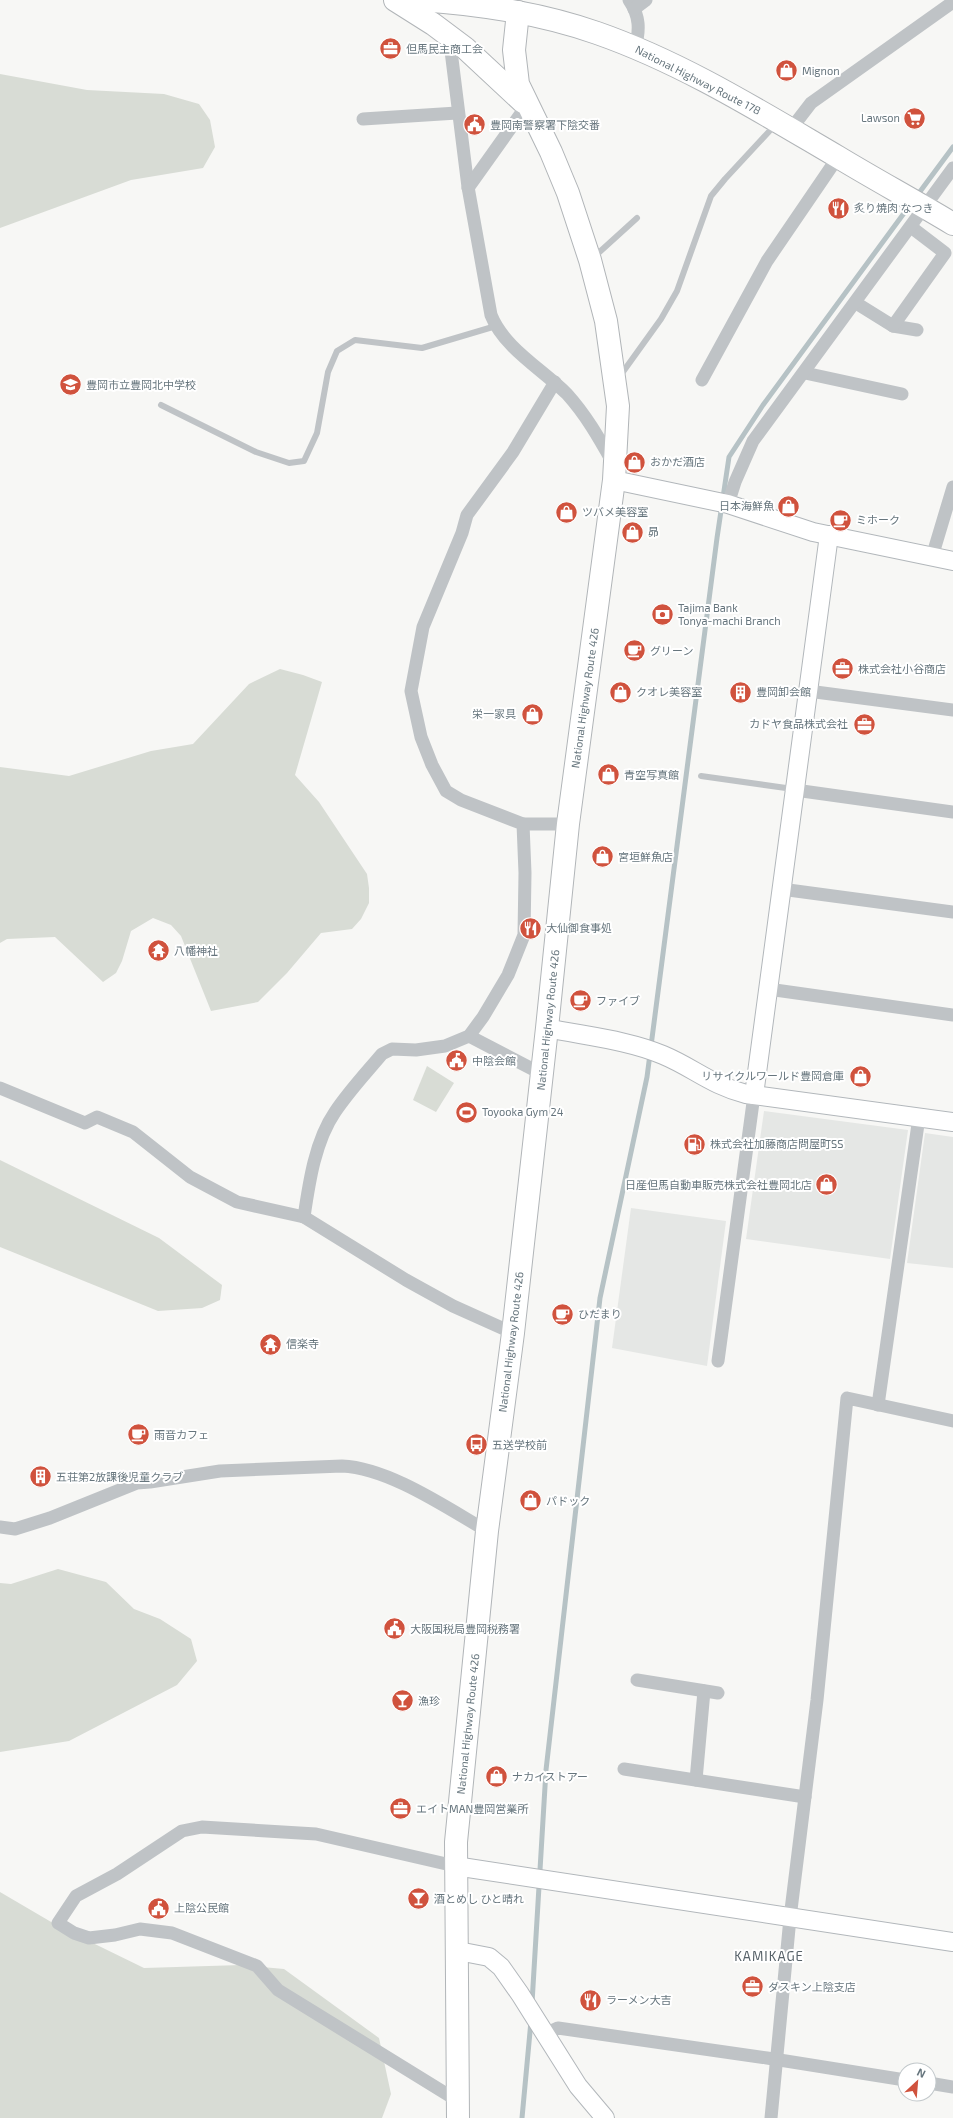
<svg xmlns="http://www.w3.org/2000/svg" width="953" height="2118" font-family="'Exo 2','Noto Sans JP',sans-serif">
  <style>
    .built { fill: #e5e7e5 }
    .green { fill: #d8dcd5 }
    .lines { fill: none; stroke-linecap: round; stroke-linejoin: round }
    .stream { stroke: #b6c2c5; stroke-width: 5 }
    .secondary-casing { stroke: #b2b7bb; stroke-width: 20 }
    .highway-casing { stroke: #b1b5b8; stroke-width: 24 }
    .lane { stroke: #bfc3c6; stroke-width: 6 }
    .street { stroke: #bfc3c6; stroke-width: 13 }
    .secondary { stroke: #fff; stroke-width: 18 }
    .highway { stroke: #fff; stroke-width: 22 }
    .labels { text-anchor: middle; stroke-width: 4; stroke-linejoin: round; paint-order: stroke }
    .poi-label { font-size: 11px; fill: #66757d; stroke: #fff; text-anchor: start }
    .street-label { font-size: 11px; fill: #66757d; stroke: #fff }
    .quarter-label { font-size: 13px; letter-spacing: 1px; fill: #576269; stroke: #fff }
  </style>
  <rect width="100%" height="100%" fill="#f7f7f5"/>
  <!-- built -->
  <g class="built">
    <path d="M764 1111 908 1130 890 1259 746 1239Z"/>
    <path d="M925 1133 953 1137V1268L907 1263Z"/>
    <path d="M631 1208 726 1221 707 1366 612 1348Z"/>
  </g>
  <!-- green -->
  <g class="green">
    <path d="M0 74 87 90 164 94 199 104 210 120 215 147 203 168 131 180 0 228Z"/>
    <path d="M280 669 303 675 322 682 295 775 319 802 367 874 369 888V903L361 919 352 929 321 933 287 973 258 1002 211 1011 181 936 171 925 153 918 131 931 122 961 116 973 103 982 55 937 7 939 0 943V767L69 776 151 751 193 744 249 684Z"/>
    <path d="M427 1066 454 1083 436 1112 413 1100Z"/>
    <path d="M0 1160 159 1238 222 1285 220 1300 202 1308 158 1311 0 1247Z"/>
    <path d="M58 1569 106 1582 134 1609 160 1619 191 1639 197 1661 177 1685 69 1741 0 1752V1583L11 1584Z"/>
    <path d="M0 1892 58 1926 144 1968 241 1965 284 1969 379 2038 391 2094 382 2118H0Z"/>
  </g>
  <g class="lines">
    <!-- stream -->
    <g class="stream">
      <path d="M916 197 953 147"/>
      <path d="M651 1046 717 538 729 457 763 405 910 205"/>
      <path d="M532 2003 546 1770 600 1298 647 1077 650 1054"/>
      <path d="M522 2118 531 2021"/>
    </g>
    <defs>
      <g id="secondary">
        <path d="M614 480 728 504 813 532 953 561"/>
        <path d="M547 1028C585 1036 628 1040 663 1055 694 1068 711 1085 746 1094L953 1122"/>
        <path d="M754 1095 829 535"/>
        <path d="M455 1866 953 1942"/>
        <path d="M458 1951 489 1957 501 1967 520 1994 578 2086 605 2118"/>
      </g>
      <g id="highway">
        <path d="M395 0 433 24 465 48 523 102"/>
        <path d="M420 0C480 4 540 13 597 33 683 63 761 112 838 157 876 180 915 201 953 224"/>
        <path d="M458 2118 456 1842 487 1531 513 1333 547 1028 568 824 614 480 618 406 606 321 590 260 568 193 551 152 518 84 514 50 518 12"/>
      </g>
    </defs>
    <!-- secondary casing -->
    <use href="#secondary" class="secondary-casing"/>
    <!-- highway casing -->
    <use href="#highway" class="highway-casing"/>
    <!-- lane -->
    <g class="lane">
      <path d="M594 257 637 218"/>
      <path d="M620 376 661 319 677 291 711 196 725 179 776 124"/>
      <path d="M161 405 256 452 289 463 304 461 317 433 328 372 337 351 355 340 422 348 496 326"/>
      <path d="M701 776 793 789"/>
    </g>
    <!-- street -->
    <g class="street">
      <path d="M629 0C640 16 640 30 635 48"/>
      <path d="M634 9 646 0"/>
      <path d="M449 35 468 187 491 315C504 348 542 369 567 394 586 415 599 438 613 463"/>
      <path d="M363 119 457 113"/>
      <path d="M791 129 811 103 953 2"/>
      <path d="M468 188 527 105"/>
      <path d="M856 303 893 326 917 330"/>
      <path d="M893 326 945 253 911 227"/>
      <path d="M805 373 902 394"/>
      <path d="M702 380 767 261 838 157"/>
      <path d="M728 504 735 482 753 441 953 168"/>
      <path d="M932 557 953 487"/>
      <path d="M808 691 953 710"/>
      <path d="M795 790 953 812"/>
      <path d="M523 824H568"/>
      <path d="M781 889 953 912"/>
      <path d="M768 989 953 1015"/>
      <path d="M469 1036 542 1074"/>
      <path d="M0 1088 85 1123 97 1117 133 1132 190 1177 237 1202 304 1217 406 1280 453 1306 513 1333"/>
      <path d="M304 1217C309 1183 315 1141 335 1112 349 1091 366 1073 382 1054L392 1049 416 1050 445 1046 469 1036 483 1017 508 975 524 935 525 873 523 824 461 800 446 791 432 765 421 737 411 691 423 627 462 533 467 515 513 452 555 382"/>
      <path d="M718 1361 754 1095"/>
      <path d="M878 1405 919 1117"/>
      <path d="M0 1527 15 1529 50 1518 137 1483 150 1482 220 1471 342 1466C389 1468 447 1508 487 1531"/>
      <path d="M637 1680 718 1693"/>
      <path d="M624 1769 805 1797"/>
      <path d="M696 1780 704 1691"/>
      <path d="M455 1866 316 1834 202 1827 182 1831 117 1874 76 1896 58 1923 74 1933 89 1938 115 1935 140 1929 172 1933 257 1966 278 1990 458 2101"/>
      <path d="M545 2034 558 2028 767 2058 905 2080"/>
      <path d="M929 2083 953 2087"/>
      <path d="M771 2118 790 1918 817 1700 847 1398 953 1421"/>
    </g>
    <!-- secondary -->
    <use href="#secondary" class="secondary"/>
    <!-- highway -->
    <use href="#highway" class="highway"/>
  </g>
  <!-- icons -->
  <defs>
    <symbol id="office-disc" viewBox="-11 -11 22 22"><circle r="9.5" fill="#d0523d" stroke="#fff"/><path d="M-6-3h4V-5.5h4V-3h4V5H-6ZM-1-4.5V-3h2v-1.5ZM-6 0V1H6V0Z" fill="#fff"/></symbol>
    <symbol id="shop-disc" viewBox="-11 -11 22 22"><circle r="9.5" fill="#d0523d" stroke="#fff"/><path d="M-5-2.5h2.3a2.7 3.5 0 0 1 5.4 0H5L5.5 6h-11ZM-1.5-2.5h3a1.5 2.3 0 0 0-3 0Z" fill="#fff"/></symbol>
    <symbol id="supermarket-disc" viewBox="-11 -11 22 22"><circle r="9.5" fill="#d0523d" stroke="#fff"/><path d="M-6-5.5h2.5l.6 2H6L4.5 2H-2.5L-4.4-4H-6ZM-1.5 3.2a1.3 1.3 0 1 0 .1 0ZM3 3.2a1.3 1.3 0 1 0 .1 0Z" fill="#fff"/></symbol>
    <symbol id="civic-disc" viewBox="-11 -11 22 22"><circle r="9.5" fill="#d0523d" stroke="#fff"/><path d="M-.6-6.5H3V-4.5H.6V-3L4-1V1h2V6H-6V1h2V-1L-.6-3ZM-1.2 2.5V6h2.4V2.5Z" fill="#fff"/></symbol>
    <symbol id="restaurant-disc" viewBox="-11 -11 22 22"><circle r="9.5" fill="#d0523d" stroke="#fff"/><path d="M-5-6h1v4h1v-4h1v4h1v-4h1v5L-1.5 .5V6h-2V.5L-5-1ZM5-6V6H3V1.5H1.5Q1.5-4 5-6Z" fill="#fff"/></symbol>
    <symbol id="school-disc" viewBox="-11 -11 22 22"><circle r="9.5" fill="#d0523d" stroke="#fff"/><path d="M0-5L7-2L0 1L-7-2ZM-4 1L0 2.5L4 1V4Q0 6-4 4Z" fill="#fff"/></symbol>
    <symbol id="cafe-disc" viewBox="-11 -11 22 22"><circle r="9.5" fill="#d0523d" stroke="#fff"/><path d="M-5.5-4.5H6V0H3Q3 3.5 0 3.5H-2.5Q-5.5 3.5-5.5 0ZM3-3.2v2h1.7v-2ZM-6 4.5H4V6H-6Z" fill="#fff"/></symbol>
    <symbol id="bank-disc" viewBox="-11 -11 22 22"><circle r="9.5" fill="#d0523d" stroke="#fff"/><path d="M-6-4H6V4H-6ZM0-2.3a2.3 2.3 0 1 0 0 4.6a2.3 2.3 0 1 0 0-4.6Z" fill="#fff"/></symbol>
    <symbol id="building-disc" viewBox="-11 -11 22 22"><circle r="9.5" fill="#d0523d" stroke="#fff"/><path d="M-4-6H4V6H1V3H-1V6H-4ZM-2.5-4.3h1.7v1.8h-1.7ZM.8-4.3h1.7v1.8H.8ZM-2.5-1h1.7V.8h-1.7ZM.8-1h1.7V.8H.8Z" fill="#fff"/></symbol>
    <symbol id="temple-disc" viewBox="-11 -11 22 22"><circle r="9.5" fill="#d0523d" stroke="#fff"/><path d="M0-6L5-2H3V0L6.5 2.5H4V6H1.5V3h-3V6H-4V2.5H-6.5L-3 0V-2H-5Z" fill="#fff"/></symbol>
    <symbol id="stadium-disc" viewBox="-11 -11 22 22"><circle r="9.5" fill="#d0523d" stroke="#fff"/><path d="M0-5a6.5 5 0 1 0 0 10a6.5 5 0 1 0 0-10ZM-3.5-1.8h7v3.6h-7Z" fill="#fff"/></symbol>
    <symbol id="fuel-disc" viewBox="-11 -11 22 22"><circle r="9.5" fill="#d0523d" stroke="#fff"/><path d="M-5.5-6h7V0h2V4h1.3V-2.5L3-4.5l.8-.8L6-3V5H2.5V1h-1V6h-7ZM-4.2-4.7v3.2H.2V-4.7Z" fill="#fff"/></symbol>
    <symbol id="bus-disc" viewBox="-11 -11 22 22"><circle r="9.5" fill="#d0523d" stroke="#fff"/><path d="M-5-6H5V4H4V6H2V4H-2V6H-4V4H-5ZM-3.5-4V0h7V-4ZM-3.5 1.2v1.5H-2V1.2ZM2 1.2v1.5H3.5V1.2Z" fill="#fff"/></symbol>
    <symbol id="bar-disc" viewBox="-11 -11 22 22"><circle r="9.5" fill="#d0523d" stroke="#fff"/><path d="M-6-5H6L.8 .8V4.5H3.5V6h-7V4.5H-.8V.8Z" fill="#fff"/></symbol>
  </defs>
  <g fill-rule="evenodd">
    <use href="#office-disc" x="378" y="36" width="25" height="25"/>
    <use href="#shop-disc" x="774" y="58" width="25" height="25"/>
    <use href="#supermarket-disc" x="902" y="106" width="25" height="25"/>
    <use href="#civic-disc" x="462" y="112" width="25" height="25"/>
    <use href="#restaurant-disc" x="826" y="196" width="25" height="25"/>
    <use href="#school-disc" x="58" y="372" width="25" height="25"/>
    <use href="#shop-disc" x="622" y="450" width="25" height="25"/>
    <use href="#shop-disc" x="776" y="494" width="25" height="25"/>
    <use href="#shop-disc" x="554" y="500" width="25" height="25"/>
    <use href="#cafe-disc" x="828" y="508" width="25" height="25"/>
    <use href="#shop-disc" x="620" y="520" width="25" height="25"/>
    <use href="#bank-disc" x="650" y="602" width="25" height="25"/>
    <use href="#cafe-disc" x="622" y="638" width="25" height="25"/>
    <use href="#office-disc" x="830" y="656" width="25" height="25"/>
    <use href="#shop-disc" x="608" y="680" width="25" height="25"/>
    <use href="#building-disc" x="728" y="680" width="25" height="25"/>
    <use href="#shop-disc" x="520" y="702" width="25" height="25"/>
    <use href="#office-disc" x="852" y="712" width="25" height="25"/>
    <use href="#shop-disc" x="596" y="762" width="25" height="25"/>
    <use href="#shop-disc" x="590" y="844" width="25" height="25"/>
    <use href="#restaurant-disc" x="518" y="916" width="25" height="25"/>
    <use href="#temple-disc" x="146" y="938" width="25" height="25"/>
    <use href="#cafe-disc" x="568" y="988" width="25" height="25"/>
    <use href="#civic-disc" x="444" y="1048" width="25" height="25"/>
    <use href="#shop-disc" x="848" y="1064" width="25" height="25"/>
    <use href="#stadium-disc" x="454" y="1100" width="25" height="25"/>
    <use href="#fuel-disc" x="682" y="1132" width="25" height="25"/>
    <use href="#shop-disc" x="814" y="1172" width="25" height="25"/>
    <use href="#cafe-disc" x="550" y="1302" width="25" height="25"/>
    <use href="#temple-disc" x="258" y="1332" width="25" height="25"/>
    <use href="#cafe-disc" x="126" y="1422" width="25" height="25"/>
    <use href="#bus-disc" x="464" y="1432" width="25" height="25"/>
    <use href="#building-disc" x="28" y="1464" width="25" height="25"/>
    <use href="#shop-disc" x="518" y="1488" width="25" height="25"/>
    <use href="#civic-disc" x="382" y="1616" width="25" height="25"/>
    <use href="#bar-disc" x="390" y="1688" width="25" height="25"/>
    <use href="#shop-disc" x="484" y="1764" width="25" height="25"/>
    <use href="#office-disc" x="388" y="1796" width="25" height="25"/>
    <use href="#bar-disc" x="406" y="1886" width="25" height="25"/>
    <use href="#civic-disc" x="146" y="1896" width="25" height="25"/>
    <use href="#office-disc" x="740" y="1974" width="25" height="25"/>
    <use href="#restaurant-disc" x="578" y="1988" width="25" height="25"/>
  </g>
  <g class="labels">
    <!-- poi labels -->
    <g class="poi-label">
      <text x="406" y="53">但馬民主商工会</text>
      <text x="802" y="75">Mignon</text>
      <text x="900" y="122" text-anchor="end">Lawson</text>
      <text x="490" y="129">豊岡南警察署下陰交番</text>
      <text x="854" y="212">炙り焼肉 なつき</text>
      <text x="86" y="389">豊岡市立豊岡北中学校</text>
      <text x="650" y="466">おかだ酒店</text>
      <text x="774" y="510" text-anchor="end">日本海鮮魚</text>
      <text x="582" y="516">ツバメ美容室</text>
      <text x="856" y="524">ミホーク</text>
      <text x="648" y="536">昴</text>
      <text x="678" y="612">Tajima Bank<tspan x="678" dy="13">Tonya-machi Branch</tspan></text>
      <text x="650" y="655">グリーン</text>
      <text x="858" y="673">株式会社小谷商店</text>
      <text x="636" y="696">クオレ美容室</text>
      <text x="756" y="696">豊岡卸会館</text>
      <text x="516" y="718" text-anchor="end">栄一家具</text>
      <text x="848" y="728" text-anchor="end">カドヤ食品株式会社</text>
      <text x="624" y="779">青空写真館</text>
      <text x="618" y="861">宮垣鮮魚店</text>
      <text x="546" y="932">大仙御食事処</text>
      <text x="174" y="955">八幡神社</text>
      <text x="596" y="1005">ファイブ</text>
      <text x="472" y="1065">中陰会館</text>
      <text x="844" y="1080" text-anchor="end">リサイクルワールド豊岡倉庫</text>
      <text x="482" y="1116">Toyooka Gym 24</text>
      <text x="710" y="1148">株式会社加藤商店問屋町SS</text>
      <text x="812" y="1189" text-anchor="end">日産但馬自動車販売株式会社豊岡北店</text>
      <text x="578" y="1318">ひだまり</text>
      <text x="286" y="1348">信楽寺</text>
      <text x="154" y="1439">雨音カフェ</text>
      <text x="492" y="1449">五送学校前</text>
      <text x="56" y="1481">五荘第2放課後児童クラブ</text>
      <text x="546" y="1505">パドック</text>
      <text x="410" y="1633">大阪国税局豊岡税務署</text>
      <text x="418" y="1705">漁珍</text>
      <text x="512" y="1781">ナカイストアー</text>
      <text x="416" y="1813">エイトMAN豊岡営業所</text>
      <text x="434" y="1903">酒とめし ひと晴れ</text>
      <text x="174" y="1912">上陰公民館</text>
      <text x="768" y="1991">ダスキン上陰支店</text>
      <text x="606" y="2004">ラーメン大吉</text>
    </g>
    <!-- street labels -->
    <g class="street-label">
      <text transform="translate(698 80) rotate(27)" y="4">National Highway Route 178</text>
      <text transform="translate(585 698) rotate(-82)" y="4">National Highway Route 426</text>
      <text transform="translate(548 1020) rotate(-84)" y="4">National Highway Route 426</text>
      <text transform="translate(511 1342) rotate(-83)" y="4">National Highway Route 426</text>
      <text transform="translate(468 1724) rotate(-84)" y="4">National Highway Route 426</text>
    </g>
    <!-- quarter labels -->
    <g class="quarter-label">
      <text x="769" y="1961">KAMIKAGE</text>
    </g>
  </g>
  <!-- north arrow -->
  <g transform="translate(917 2082) rotate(26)"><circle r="19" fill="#ffffff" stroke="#c2c8cb"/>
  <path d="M0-3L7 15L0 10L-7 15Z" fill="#d0523d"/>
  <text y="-6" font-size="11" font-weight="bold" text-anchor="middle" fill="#66757d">N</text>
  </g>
</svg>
